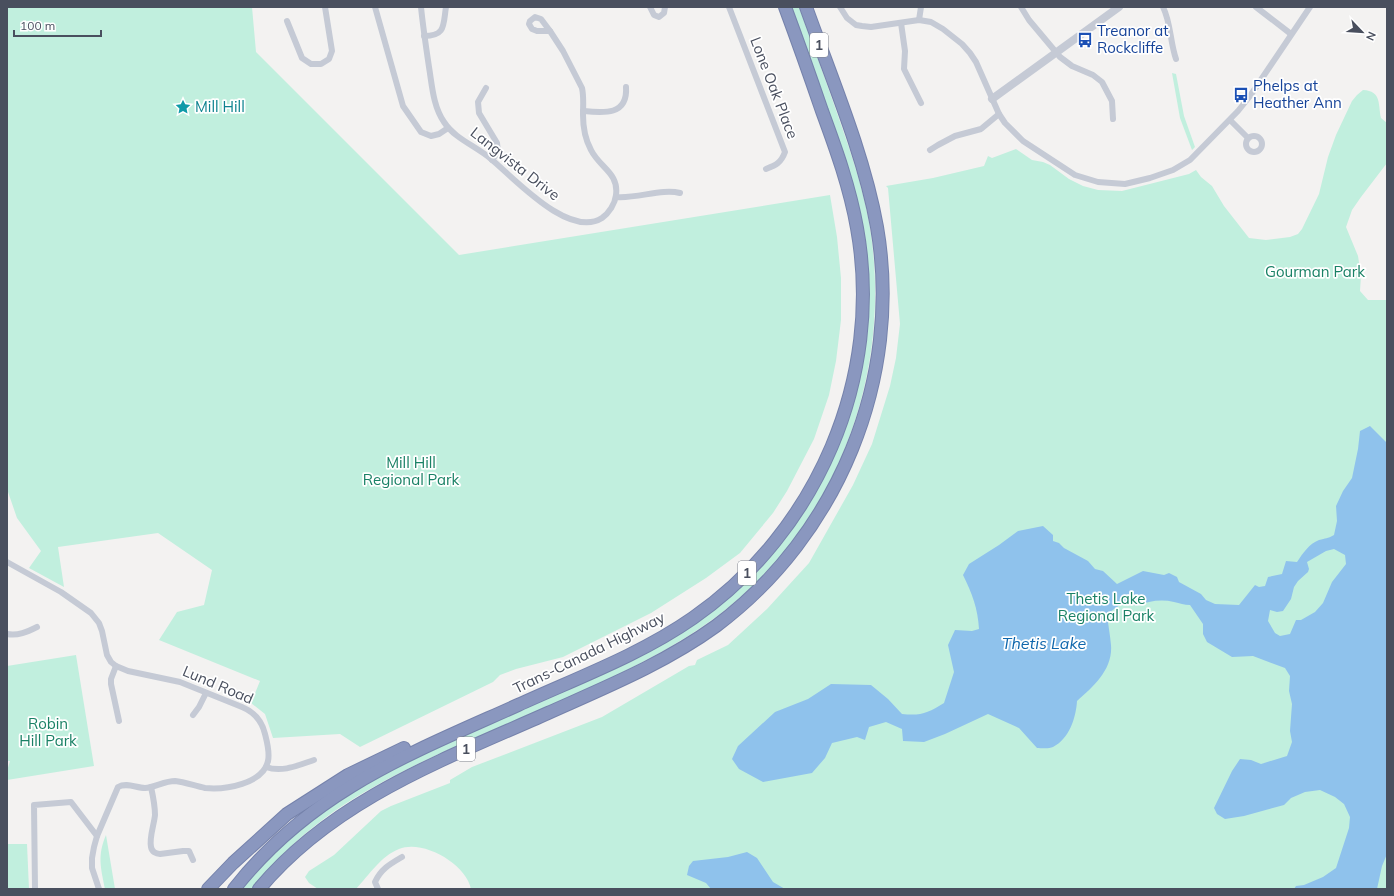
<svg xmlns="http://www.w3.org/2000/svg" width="1394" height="896" font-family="Mulish,sans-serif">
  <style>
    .green { fill: #c1efde }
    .water { fill: #8fc2ec; fill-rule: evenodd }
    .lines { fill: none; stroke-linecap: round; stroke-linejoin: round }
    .motorway-casing { stroke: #7582ab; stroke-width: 14 }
    .minor { stroke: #c5cad5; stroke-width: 6 }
    .tertiary { stroke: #c5cad5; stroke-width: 8 }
    .motorway { stroke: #8a97bf; stroke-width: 12 }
    .labels { text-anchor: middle; stroke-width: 3.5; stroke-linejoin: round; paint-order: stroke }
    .shield { fill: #fff; stroke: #80848e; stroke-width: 1 }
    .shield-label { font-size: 14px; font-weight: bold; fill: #494f5e }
    .transit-label { font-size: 15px; fill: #164399; stroke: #fff; text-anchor: start }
    .street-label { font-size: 15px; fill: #494f5e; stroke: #fff }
    .culture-label { font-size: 15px; fill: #0d838f; stroke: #fff; text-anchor: start }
    .park-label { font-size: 15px; fill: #198165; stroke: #fff }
    .water-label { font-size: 16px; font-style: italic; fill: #0e66ac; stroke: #fff }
  </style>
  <rect width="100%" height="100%" fill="#f3f2f1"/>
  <!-- green -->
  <g class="green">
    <path d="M7 7H252L256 52 459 255 830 195 837 237 841 278V320L836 361 829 395 814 439 787 491 773 513 740 553 706 578 651 613 563 657 516 669 500 675 493 682 360 747 340 734 273 738 265 714 251 703 260 681 159 640 177 612 204 605 212 570 158 533 58 547 64 587 29 568 41 551 17 518 7 489Z"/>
    <path d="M790 7H799C815 51 831 95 846 139 856 168 865 198 870 228 894 378 833 536 706 624 656 659 600 683 544 708 474 739 400 767 336 810 304 832 276 859 251 889H240L254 872 305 823 381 774 543 699 739 587 772 554 789 532 814 495 830 463 838 445 850 413 857 387 866 257Z"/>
    <path d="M1172 73 1176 74 1184 116 1195 147 1192 150 1180 118Z"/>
    <path d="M1363 90C1382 91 1378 105 1381 118L1387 123V163L1361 197 1352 210 1346 227 1358 256 1361 275 1360 291 1368 300H1387V889H471C466 864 423 839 399 849 381 856 369 875 356 889H318L309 883 305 877 309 871 334 855 381 811 391 806 450 783V780L472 767 602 717 689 666 695 665 697 660 728 645 767 609 809 563 853 485 872 444 890 386 896 358 900 324 888 188 886 186 933 178 984 166 988 156 992 158 1016 149 1032 160 1043 162 1050 165 1069 179 1083 186 1098 190 1122 191 1189 174 1196 170 1201 177 1212 186 1224 206 1249 238 1266 240 1290 237 1298 234 1302 229 1319 194 1328 157 1336 135 1352 101 1357 95Z"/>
    <path d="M76 655 94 766 7 780V771L10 761H7V666Z"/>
    <path d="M106 835 115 889H105C101 868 97 856 106 835Z"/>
    <path d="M7 844H27L29 889H7Z"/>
  </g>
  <!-- water -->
  <g class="water">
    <path d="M1370 426 1387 443V854L1382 866 1377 889H1294L1296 886 1304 885 1323 877 1336 868 1349 828 1350 817 1344 804 1335 797 1320 790 1305 792 1291 798 1284 805 1244 816 1225 819 1217 814 1214 808 1232 771 1240 759 1251 760 1261 764 1287 756 1292 742 1290 731 1292 704 1289 691 1290 676 1285 668 1253 656 1232 657 1207 642 1203 634V624L1190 605C1184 605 1180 603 1174 602 1161 599 1149 601 1136 606L1127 600 1107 614C1108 624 1110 634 1111 645 1113 669 1094 686 1077 701 1076 718 1069 739 1053 747 1049 749 1041 748 1037 748L1019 728 988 714 945 734 924 742 903 741 902 729 886 722 869 727 865 740 857 737 832 743 825 758 812 773 763 782 739 769 732 759 738 746 775 712 808 699 831 684 871 685 888 699 902 714C921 716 928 713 944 703L954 672 948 645 955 630 972 631 979 629C978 609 972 593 963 575L969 564 999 545 1018 531 1043 526 1053 535V541L1059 543 1064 548 1088 561 1095 569 1103 571 1117 584 1143 571 1164 575 1169 573 1177 577 1179 582 1201 594 1206 600 1215 604 1239 605 1255 585 1259 587 1265 586 1268 577 1282 574 1286 561 1297 562C1303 553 1309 544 1319 540 1326 538 1327 539 1334 535L1337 521 1336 506 1343 491 1352 478 1358 449 1360 431ZM1334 549 1345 555 1346 564 1332 582 1323 603 1315 612 1301 620H1296L1290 634 1280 636 1275 633 1268 621 1270 610 1277 612 1283 611 1291 599 1294 587 1298 581 1308 572 1309 569 1307 562 1326 551Z"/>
    <path d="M747 852 757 858 773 882 785 889H711L706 883 687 875 689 866 693 861 728 857Z"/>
  </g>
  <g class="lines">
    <defs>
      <g id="motorway">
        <path d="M208 889 233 863 287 814 348 775 404 748"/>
        <path d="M234 889C311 791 409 754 518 705 577 678 640 655 693 618 817 532 884 377 857 228 850 188 836 149 822 111 810 76 798 42 785 7"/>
        <path d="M259 889C334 799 445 759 548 713 606 687 665 663 716 626 838 535 903 378 877 227 864 154 831 77 806 7"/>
      </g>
    </defs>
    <!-- motorway casing -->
    <use href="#motorway" class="motorway-casing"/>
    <!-- minor -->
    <g class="minor">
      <path d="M375 7 403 106 421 132 431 136 439 134 448 128"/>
      <path d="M421 7C423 27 426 47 429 67 432 85 433 106 444 122 455 139 476 146 491 159 514 178 569 239 602 218 609 213 615 204 616 195 619 173 600 168 591 150 585 139 583 127 583 115 583 106 584 97 582 88L563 51 550 31"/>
      <path d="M650 7 654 15 659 17 664 13 665 7"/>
      <path d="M729 7 785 152C781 163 776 165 766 169"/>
      <path d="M840 7 847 18 856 25 862 26 871 27 919 20 931 22 943 29 962 44 970 53 976 62 999 114 1005 123 1023 141 1075 175 1098 182 1125 184 1150 178 1173 170 1190 160 1238 111 1250 96 1310 7"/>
      <path d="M1021 7 1029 20 1060 57 1072 66 1093 75 1102 82 1112 101 1113 119"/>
      <path d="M1163 7C1171 23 1170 42 1176 59"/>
      <path d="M1256 7 1291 34"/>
      <path d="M535 17 541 19 550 31H537L532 29 529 24 530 21Z"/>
      <path d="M919 20 921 7"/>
      <path d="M287 21 302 58 311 64H321L329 59 332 51 325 7"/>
      <path d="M901 23 905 51 904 69 921 103"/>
      <path d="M424 36C446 36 443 25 446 7"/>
      <path d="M486 88 478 102 479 113 497 143 498 152 492 160"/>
      <path d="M583 111C603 113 628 116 626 87"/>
      <path d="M1230 120 1248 138"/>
      <circle cx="1254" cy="144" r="8"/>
      <path d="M930 150 938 145 955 136 981 129 999 114"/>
      <path d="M616 197C637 199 662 188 680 193"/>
      <path d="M7 562 61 592 91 613 99 623 102 631 107 655 111 662 116 666 128 671 180 682 242 707C254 712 262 721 265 734 267 742 270 752 268 761 263 784 225 790 205 788 195 786 185 782 175 781 165 781 155 787 145 788 136 788 127 782 118 787L97 836 94 847 92 858V868L99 889"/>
      <path d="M7 634C18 636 27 632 37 627"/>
      <path d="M116 666 111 679V684L119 721"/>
      <path d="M193 715 199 707 206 693"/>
      <path d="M266 767C282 773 299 765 314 760"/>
      <path d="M151 787C153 796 155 806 155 815 154 825 149 838 151 847 152 852 156 854 160 854L183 851H189L193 860"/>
      <path d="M35 889 34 805 71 802 97 836"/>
      <path d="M378 889 375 882C381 869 390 864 402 857"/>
    </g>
    <!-- tertiary -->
    <path class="tertiary" d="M992 99 1119 7"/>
    <!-- motorway -->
    <use href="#motorway" class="motorway"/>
  </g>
  <!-- icons -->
  <defs>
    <symbol id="bus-bare" viewBox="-9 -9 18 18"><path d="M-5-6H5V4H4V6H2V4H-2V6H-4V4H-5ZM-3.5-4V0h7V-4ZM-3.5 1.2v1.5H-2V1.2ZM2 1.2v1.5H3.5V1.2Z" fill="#1a4fb4" stroke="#fff" stroke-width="2.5" paint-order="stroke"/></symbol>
    <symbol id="sight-bare" viewBox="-9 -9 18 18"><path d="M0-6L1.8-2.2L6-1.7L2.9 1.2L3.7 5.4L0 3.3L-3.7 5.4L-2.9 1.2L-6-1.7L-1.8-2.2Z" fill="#0f9aa8" stroke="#fff" stroke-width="2.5" paint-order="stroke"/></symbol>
  </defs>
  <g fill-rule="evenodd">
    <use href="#bus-bare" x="1074" y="29" width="22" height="22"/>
    <use href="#bus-bare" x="1230" y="84" width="22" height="22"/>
    <use href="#sight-bare" x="172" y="96" width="22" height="22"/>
  </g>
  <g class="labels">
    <!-- shield labels -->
    <g class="shield">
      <rect x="810" y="33" width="18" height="24" rx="3"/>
      <rect x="738" y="561" width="18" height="24" rx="3"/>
      <rect x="457" y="737" width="18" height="24" rx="3"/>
    </g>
    <g class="shield-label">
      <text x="819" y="50">1</text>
      <text x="747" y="578">1</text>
      <text x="466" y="754">1</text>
    </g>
    <!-- transit labels -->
    <g class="transit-label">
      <text x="1097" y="36">Treanor at<tspan x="1097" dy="17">Rockcliffe</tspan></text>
      <text x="1253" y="91">Phelps at<tspan x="1253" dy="17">Heather Ann</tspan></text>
    </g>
    <!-- street labels -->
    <g class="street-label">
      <text transform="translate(774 88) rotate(69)" y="5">Lone Oak Place</text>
      <text transform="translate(515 164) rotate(38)" y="5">Langvista Drive</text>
      <text transform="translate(589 653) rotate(-26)" y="5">Trans-Canada Highway</text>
      <text transform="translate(218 685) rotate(23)" y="5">Lund Road</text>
    </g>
    <!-- culture labels -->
    <g class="culture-label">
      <text x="195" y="112">Mill Hill</text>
    </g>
    <!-- park labels -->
    <g class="park-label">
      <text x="1315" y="277">Gourman Park</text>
      <text x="411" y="468">Mill Hill<tspan x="411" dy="17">Regional Park</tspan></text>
      <text x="1106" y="604">Thetis Lake<tspan x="1106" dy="17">Regional Park</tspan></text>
      <text x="48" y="729">Robin<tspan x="48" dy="17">Hill Park</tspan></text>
    </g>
    <!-- water labels -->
    <g class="water-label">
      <text x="1044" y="649">Thetis Lake</text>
    </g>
  </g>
  <!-- border -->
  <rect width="1394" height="896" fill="none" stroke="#494f5e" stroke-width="16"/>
  <!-- north arrow -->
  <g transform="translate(1362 32) rotate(115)" stroke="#ffffff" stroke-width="3" paint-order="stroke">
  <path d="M0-3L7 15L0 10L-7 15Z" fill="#494f5e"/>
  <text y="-6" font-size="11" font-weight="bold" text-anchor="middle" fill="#494f5e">N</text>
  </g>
  <!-- scale -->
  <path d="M14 30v6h87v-6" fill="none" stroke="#494f5e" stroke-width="2"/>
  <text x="20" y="30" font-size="12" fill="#494f5e" stroke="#ffffff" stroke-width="3" paint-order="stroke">100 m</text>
</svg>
